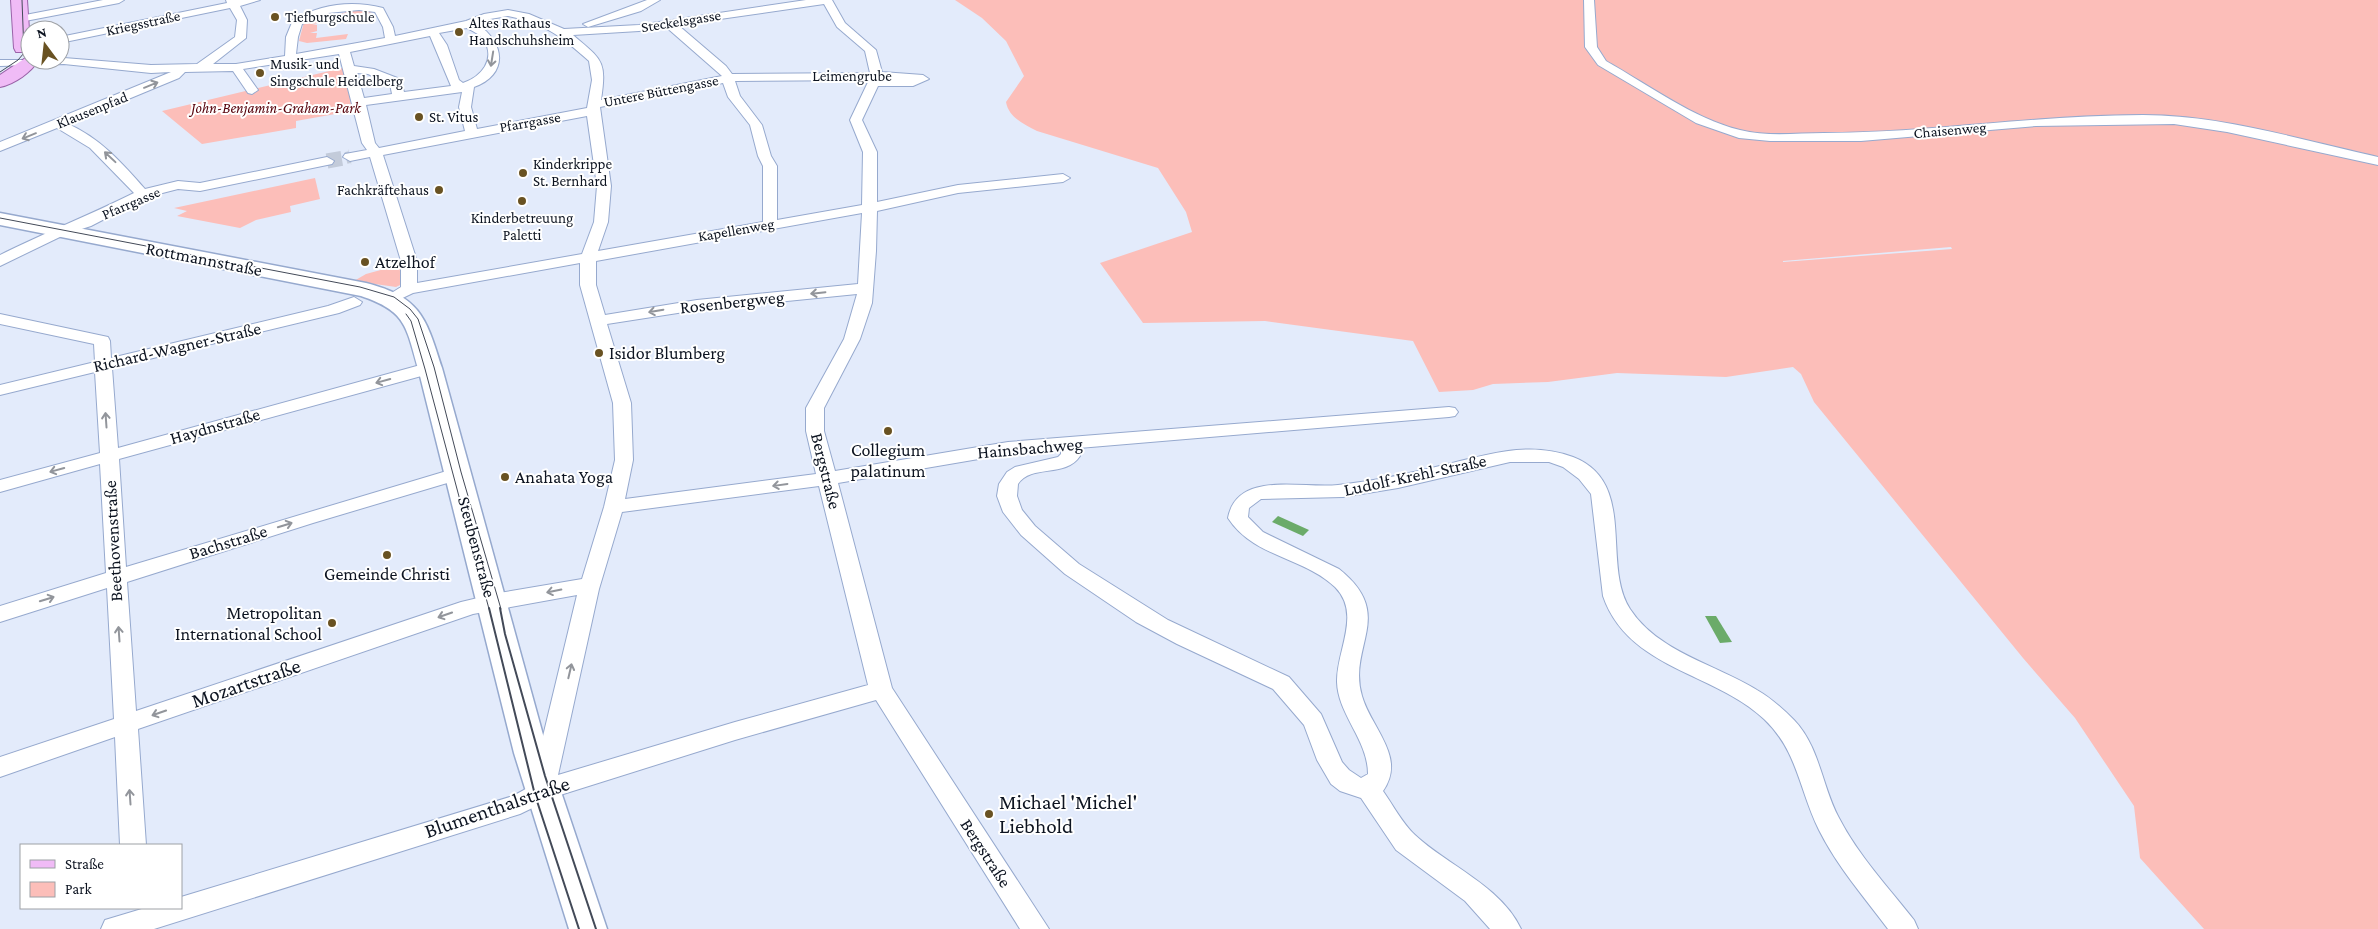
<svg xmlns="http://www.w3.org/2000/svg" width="2378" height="929" font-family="'Crimson Pro',serif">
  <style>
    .green { fill: #fcbeb9; fill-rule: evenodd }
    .water { fill: #6bab69 }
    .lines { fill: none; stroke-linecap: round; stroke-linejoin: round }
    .street-tunnel-far1 { stroke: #c3cbda; stroke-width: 12; stroke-dasharray: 12 5.5; stroke-linecap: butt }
    .street-tunnel { stroke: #c3cbda; stroke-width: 15; stroke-dasharray: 15 8; stroke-linecap: butt }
    .street-casing { stroke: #96a9ce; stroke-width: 2 }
    .secondary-casing { stroke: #96a9ce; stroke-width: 3 }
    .primary-casing { stroke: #9a63a8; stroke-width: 2 }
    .street { fill: #fff; fill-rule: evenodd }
    .secondary { fill: #fff; fill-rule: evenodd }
    .primary { fill: #f0bbf6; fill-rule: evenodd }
    .tram-far1 { stroke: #434a58; stroke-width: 1 }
    .tram { stroke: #434a58; stroke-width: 2 }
    .street-bridge-casing { stroke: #96a9ce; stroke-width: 14; stroke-linecap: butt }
    .street-bridge { stroke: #fff; stroke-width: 12 }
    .oneway { stroke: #92959b }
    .poi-dot { fill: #695222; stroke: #fff; stroke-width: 2 }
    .labels { text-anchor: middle; stroke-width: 4; stroke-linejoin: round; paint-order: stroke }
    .far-poi-label { font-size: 15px; fill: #0d1421; stroke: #fff; text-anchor: start }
    .far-street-label { font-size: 15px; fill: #0d1421; stroke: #fff }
    .far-park-label { font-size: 15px; font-style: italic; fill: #56000a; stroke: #fff }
    .street-label { font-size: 18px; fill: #0d1421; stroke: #fff }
    .poi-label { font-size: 18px; fill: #0d1421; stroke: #fff; text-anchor: start }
    .near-street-label { font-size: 21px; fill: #0d1421; stroke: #fff }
    .near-poi-label { font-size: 21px; fill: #0d1421; stroke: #fff; text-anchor: start }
  </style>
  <rect width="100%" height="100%" fill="#e3ebfb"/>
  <!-- green -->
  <g class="green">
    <path d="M955 0H2378V929H2204L2140 858 2134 806 2075 718 2023 658 1814 402 1801 374 1793 367 1726 377 1617 373 1548 382 1493 384 1473 390 1439 392 1413 341 1265 321 1143 323 1100 263 1192 232 1186 212 1158 168 1037 131C1024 124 1009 118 1006 102L1024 76 1006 41 982 18ZM1951 247 1952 249 1783 262V261Z"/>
    <path d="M350 10 372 12 361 17 312 24 317 25V31L310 33H317L316 38 348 34 346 39 307 43 299 41 304 22 325 19 309 20 331 12V16L345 13 344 11Z"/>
    <path d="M346 67 352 111 296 121V128L202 144 162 111Z"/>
    <path d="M315 178 320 199 290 206 291 212 256 220 240 228 177 216 187 211 174 208Z"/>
    <path d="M399 265 402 284 396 287 354 281 366 274Z"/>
  </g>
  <!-- water -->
  <g class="water">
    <path d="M1278 516 1309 530 1303 536 1272 522Z"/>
    <path d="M1705 616H1716L1732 642 1720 643Z"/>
  </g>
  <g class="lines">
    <!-- street-tunnel-far1 -->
    <path class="street-tunnel-far1" d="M346 158 350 157"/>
    <!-- street-tunnel -->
    <path class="street-tunnel" d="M327 161 350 157"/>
    <defs>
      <g id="street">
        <path d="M103 0H124L119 3 20 22 15 19 20 16Z"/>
        <path d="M226 0H260L240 6 247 20 246 38 213 64H236L285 56 286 37 293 20C321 4 352 0 383 8L393 27 395 36 466 21 484 14 508 10 529 14 564 29 639 25 806 0H832L845 23 876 50 882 72 923 75 929 79 913 86H878L862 120 877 152V202L958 185 1063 174 1070 178 1063 182 958 193 877 211 876 251 872 303 860 339 824 408V431L835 471 1008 442 1449 407 1455 408 1458 412 1455 416 1449 417 1079 448 1080 456C1066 478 1031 464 1018 484L1017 496 1022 510 1035 526 1079 564 1168 620 1289 677 1321 714 1342 762 1349 770 1361 778 1368 774C1368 740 1338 715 1337 682 1336 651 1362 614 1335 587 1303 557 1253 557 1228 518 1237 470 1302 489 1338 485 1375 481 1412 473 1448 464 1490 454 1530 441 1573 457 1638 482 1601 564 1630 609 1658 652 1715 664 1757 690 1771 698 1783 709 1794 720 1820 747 1822 787 1839 818 1858 855 1888 887 1914 920L1918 929H1888C1864 897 1837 866 1819 830 1799 790 1798 751 1764 719 1714 672 1628 669 1603 596L1591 494 1579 479 1563 467 1549 462H1510L1398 488 1343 497 1261 499 1249 508 1248 517 1263 532 1339 569C1397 615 1347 646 1362 696 1371 728 1407 757 1383 791 1393 805 1402 823 1415 835 1447 865 1501 886 1521 929H1490L1465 901 1396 850 1361 798 1340 791 1331 784 1317 760 1304 725 1273 689 1177 644 1136 622 1065 574 1021 535 1003 512 997 496 999 484 1007 472 1015 467 1058 457 1061 454V449L1008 454 838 483 892 688 1049 929H1020L876 700 735 740 557 796 520 814 154 929H101L105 920 145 908H181V897L513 796 533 785 532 782 577 595 473 614 138 729 146 845H120L115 737 0 777V757L114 719 107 588 0 622V606L106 573 100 464 0 492V480L100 453 95 372 0 395V385L95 362 94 344 0 324V314L108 337 110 341 111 358 328 306 354 297 362 302 360 305 339 313 112 368 118 448 424 364H436L439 368 436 372 119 459 126 567 450 470 457 468 464 470 466 474 464 478 313 523 127 582 136 711 461 602 499 593 582 579 604 507 615 460 613 403 580 285V263L413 293 390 304 382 299 401 287V261L370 157 350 161 343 157 345 154 367 150 362 143 339 54 243 69 258 90 252 94 248 93 233 71 185 72 179 78 68 124C100 138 122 163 145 189L178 181 200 183 327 157 334 161 332 164 200 191 178 189 147 197 91 226 66 234 0 266V255C44 233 90 215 134 193L90 148 57 128 0 151V142L171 72 151 73 64 64 0 66V60H60V58H64L151 65 197 64 235 37 237 20 230 8 60 43V37L227 3ZM824 4 837 27 865 51 870 73 732 74 726 66 678 25ZM359 10 375 12 383 27 385 38 296 54 298 37 302 24 328 13ZM508 16C545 23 562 37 589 61L592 80 587 108 477 129 471 107 474 87C508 75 506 43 477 24L490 19ZM666 27 722 76 601 100C607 60 602 60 573 35L639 31ZM467 28C472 31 480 34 484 40 496 60 481 77 463 83L459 80 447 45 439 33ZM430 36 451 86 404 92 400 79 374 69 354 66 350 52ZM357 73 368 74 390 84 392 94 364 98ZM869 80 850 120 863 152 862 205 777 220V166L771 156 762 125 740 96 735 81ZM723 83 728 97 750 125 758 156 763 166V222L598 251 608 222 611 186 600 107ZM462 92 459 107 465 131 379 148 375 143 366 105ZM587 116 597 186 594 222 582 254 417 283V261L383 155ZM862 213 858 284 697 300 605 315 596 285V261ZM857 294 844 339 806 408V431L816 474 625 499 633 460 631 403 607 324 697 310ZM819 486 868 685 735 722 558 775 599 589 622 512Z"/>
        <path d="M647 0H660L641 11 588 27 583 24Z"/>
        <path d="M1584 0H1594L1597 47 1606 61C1647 84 1694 119 1740 130 1767 137 1797 133 1824 133 1930 133 2036 115 2143 115 2222 115 2301 140 2378 157V165L2227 132 2174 124 2036 126 1861 141H1770L1739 138 1696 123 1598 65 1585 47Z"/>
      </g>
      <path id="secondary" d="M0 213 366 283C421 297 426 318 442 368L548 753 607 929H569L514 753 418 368C406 326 406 311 361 296L0 225Z"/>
      <g id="primary">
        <path d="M11 0H27L30 44 28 52H16L14 48Z"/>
        <path d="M30 55V60H39C31 72 15 84 0 87V75Z"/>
      </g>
    </defs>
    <!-- street casing -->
    <use href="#street" class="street-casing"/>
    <!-- secondary casing -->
    <use href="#secondary" class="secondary-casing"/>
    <!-- primary casing -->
    <use href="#primary" class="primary-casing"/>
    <!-- street -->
    <use href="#street" class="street"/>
    <!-- secondary -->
    <use href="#secondary" class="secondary"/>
    <!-- primary -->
    <use href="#primary" class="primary"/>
    <!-- tram-far1 -->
    <g class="tram-far1">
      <path d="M0 72 18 60 24 53 22 0"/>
      <path d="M0 218 360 287 394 297 410 309 418 319 434 367 461 472 501 609"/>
      <path d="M406 314 411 321 425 369 489 609"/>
    </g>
    <!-- tram -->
    <g class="tram">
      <path d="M489 608 535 795 579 929"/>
      <path d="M500 608 505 634 545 776 596 929"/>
    </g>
    <defs>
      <path id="street-bridge" d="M875 79 876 74"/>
    </defs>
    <!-- street-bridge casing -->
    <use href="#street-bridge" class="street-bridge-casing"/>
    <!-- street-bridge -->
    <use href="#street-bridge" class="street-bridge"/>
  </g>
  <!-- one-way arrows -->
  <defs><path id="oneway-shaft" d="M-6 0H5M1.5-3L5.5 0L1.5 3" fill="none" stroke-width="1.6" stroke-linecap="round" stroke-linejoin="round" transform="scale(1.25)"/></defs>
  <g class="oneway">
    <use href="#oneway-shaft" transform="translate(492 59) rotate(99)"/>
    <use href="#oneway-shaft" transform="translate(151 85) rotate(-22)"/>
    <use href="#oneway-shaft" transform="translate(29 136) rotate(158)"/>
    <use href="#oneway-shaft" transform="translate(110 157) rotate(-137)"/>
    <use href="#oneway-shaft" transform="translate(818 293) rotate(174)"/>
    <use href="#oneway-shaft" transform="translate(656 311) rotate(170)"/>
    <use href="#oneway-shaft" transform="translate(383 381) rotate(165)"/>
    <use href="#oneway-shaft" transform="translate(106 420) rotate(-94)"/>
    <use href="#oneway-shaft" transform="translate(57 470) rotate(165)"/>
    <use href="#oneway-shaft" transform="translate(780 485) rotate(172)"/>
    <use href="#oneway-shaft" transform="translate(285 525) rotate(-17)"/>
    <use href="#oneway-shaft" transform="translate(554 591) rotate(169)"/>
    <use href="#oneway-shaft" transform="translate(47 599) rotate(-17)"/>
    <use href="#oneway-shaft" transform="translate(445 615) rotate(161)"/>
    <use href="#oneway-shaft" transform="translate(119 634) rotate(-94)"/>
    <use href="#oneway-shaft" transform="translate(570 671) rotate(-77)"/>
    <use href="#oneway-shaft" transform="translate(159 713) rotate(161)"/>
    <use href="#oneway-shaft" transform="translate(130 797) rotate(-94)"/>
  </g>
  <!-- markers -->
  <g class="poi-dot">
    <circle cx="275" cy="17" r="5"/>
    <circle cx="459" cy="32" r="5"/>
    <circle cx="260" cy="73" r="5"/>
    <circle cx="419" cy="117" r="5"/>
    <circle cx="523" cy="173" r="5"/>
    <circle cx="439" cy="190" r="5"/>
    <circle cx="522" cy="201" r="5"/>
    <circle cx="365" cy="262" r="5"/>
    <circle cx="599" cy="353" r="5"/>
    <circle cx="888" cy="431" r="5"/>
    <circle cx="505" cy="477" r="5"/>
    <circle cx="387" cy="555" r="5"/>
    <circle cx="332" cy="623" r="5"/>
    <circle cx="989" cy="814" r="5"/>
  </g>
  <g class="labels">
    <!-- far-poi labels -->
    <g class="far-poi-label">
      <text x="285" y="22">Tiefburgschule</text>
      <text x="469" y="28">Altes Rathaus<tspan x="469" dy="17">Handschuhsheim</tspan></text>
      <text x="270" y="69">Musik- und<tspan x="270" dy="17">Singschule Heidelberg</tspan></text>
      <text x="429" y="122">St. Vitus</text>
      <text x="533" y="169">Kinderkrippe<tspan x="533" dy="17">St. Bernhard</tspan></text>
      <text x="429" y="195" text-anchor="end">Fachkräftehaus</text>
      <text x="522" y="223" text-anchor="middle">Kinderbetreuung<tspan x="522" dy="17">Paletti</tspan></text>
    </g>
    <!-- far-street labels -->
    <g class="far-street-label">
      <text transform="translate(681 21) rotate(-9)" y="5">Steckelsgasse</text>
      <text transform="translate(143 23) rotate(-12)" y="5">Kriegsstraße</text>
      <text x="852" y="81">Leimengrube</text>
      <text transform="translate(661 91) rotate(-11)" y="5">Untere Büttengasse</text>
      <text transform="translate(92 110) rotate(-22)" y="5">Klausenpfad</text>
      <text transform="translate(530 122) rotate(-10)" y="5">Pfarrgasse</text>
      <text transform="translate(1950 130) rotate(-5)" y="5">Chaisenweg</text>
      <text transform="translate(131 203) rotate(-23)" y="5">Pfarrgasse</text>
      <text transform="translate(736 230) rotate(-10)" y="5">Kapellenweg</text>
    </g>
    <!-- far-park labels -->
    <g class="far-park-label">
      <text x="276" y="113">John-Benjamin-Graham-Park</text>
    </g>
    <!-- street labels -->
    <g class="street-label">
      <text transform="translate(204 259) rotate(11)" y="6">Rottmannstraße</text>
      <text transform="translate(732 302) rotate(-6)" y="6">Rosenbergweg</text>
      <text transform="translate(177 347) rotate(-13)" y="6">Richard-Wagner-Straße</text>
      <text transform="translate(215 426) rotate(-16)" y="6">Haydnstraße</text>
      <text transform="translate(1030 448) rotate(-5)" y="6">Hainsbachweg</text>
      <text transform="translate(826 471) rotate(76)" y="6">Bergstraße</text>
      <text transform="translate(1415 475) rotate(-12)" y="6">Ludolf-Krehl-Straße</text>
      <text transform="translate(113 541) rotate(-93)" y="6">Beethovenstraße</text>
      <text transform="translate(228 542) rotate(-17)" y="6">Bachstraße</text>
      <text transform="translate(477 547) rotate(75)" y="6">Steubenstraße</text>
      <text transform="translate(986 853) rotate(57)" y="6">Bergstraße</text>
    </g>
    <!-- poi labels -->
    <g class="poi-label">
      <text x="375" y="268">Atzelhof</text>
      <text x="609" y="359">Isidor Blumberg</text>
      <text x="888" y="456" text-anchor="middle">Collegium<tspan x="888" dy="21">palatinum</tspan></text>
      <text x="515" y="483">Anahata Yoga</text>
      <text x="387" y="580" text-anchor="middle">Gemeinde Christi</text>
      <text x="322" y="619" text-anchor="end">Metropolitan<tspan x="322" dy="21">International School</tspan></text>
    </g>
    <!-- near-street labels -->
    <g class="near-street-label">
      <text transform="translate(246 683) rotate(-19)" y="7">Mozartstraße</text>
      <text transform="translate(497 807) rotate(-19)" y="7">Blumenthalstraße</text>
    </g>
    <!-- near-poi labels -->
    <g class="near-poi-label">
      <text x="999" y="809">Michael 'Michel'<tspan x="999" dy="24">Liebhold</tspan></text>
    </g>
  </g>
  <!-- legend -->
  <rect x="20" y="844" width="162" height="65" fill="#ffffff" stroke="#9ea1a6"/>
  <rect x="30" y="860" width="25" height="8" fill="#f0bbf6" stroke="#9ea1a6"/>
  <text x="65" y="869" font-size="15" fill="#0d1421">Straße</text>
  <rect x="30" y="882" width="25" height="15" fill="#fcbeb9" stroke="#9ea1a6"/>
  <text x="65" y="894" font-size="15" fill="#0d1421">Park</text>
  <!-- north arrow -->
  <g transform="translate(45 45) rotate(345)"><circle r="24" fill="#ffffff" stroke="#9ea1a6"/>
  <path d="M0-4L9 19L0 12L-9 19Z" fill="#695222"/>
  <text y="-8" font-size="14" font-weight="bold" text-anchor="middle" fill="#0d1421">N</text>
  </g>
</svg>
